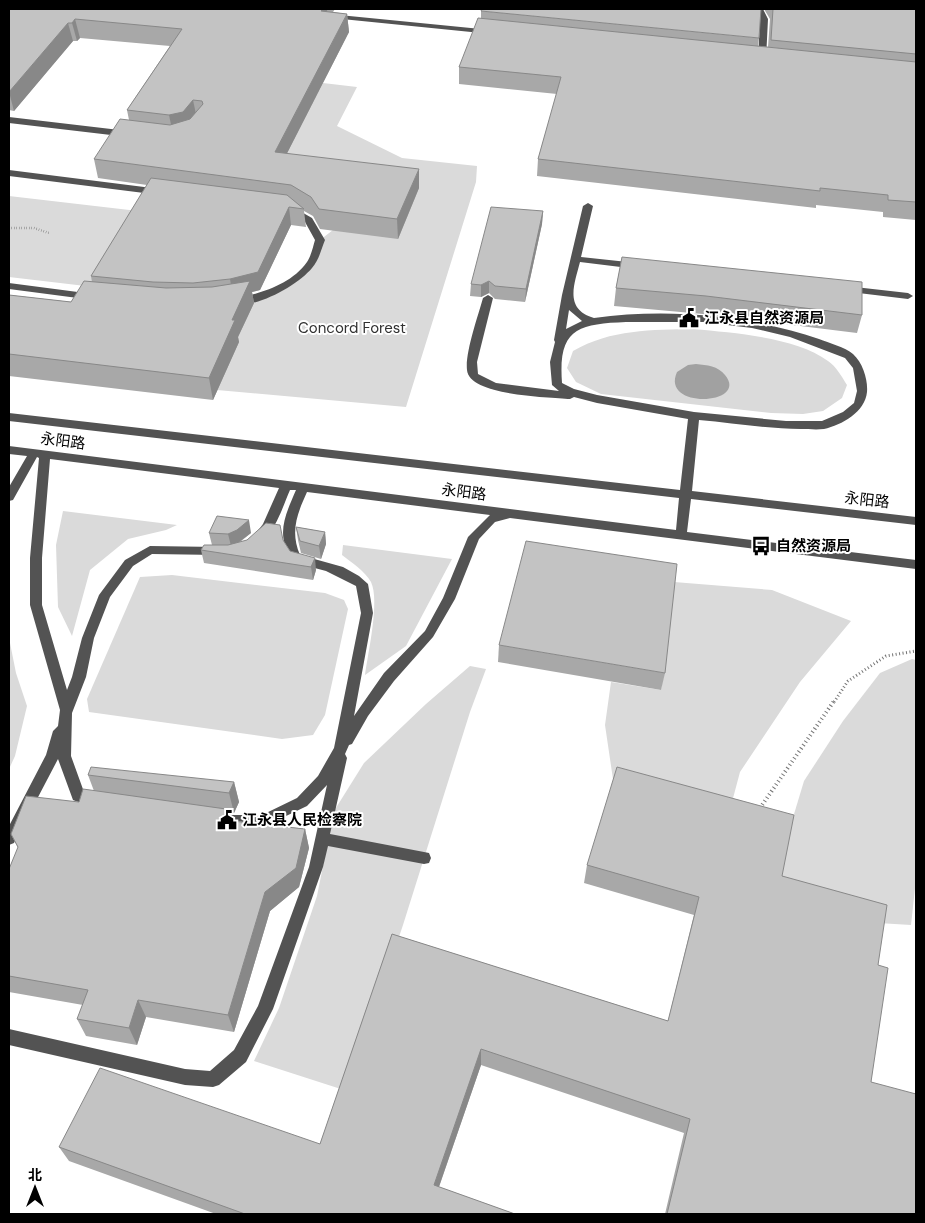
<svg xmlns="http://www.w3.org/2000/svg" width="925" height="1223" font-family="'DM Sans','Noto Sans SC',sans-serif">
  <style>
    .green { fill: #dadada }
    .water { fill: #a1a1a1 }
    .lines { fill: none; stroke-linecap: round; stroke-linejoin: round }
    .path-far2 { stroke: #757575; stroke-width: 2.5; stroke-dasharray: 0.5 2; stroke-linecap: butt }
    .path-far1 { stroke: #757575; stroke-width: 3; stroke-dasharray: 1 2.5; stroke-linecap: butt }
    .path { stroke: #757575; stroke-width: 4; stroke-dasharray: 1 3; stroke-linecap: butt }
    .minor { fill: #535353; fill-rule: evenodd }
    .wall { fill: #a8a8a8 }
    .shaded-wall { fill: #888 }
    .building { fill: #c3c3c3; stroke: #888 }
    .labels { text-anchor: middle; stroke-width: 4; stroke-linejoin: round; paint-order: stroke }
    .poi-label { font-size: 15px; font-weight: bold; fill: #000; stroke: #fff; text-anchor: start }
    .park-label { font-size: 15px; fill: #313131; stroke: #fff }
    .street-label { font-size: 15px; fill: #000; stroke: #fff }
  </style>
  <rect width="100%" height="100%" fill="#fff"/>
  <!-- green -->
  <g class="green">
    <path d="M323 83 357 87 337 126 402 158 477 166 476 182 406 407 217 390 193 337 248 301 288 285 310 265 320 240 333 230 398 238 186 160 297 132Z"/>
    <path d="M9 196 138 211 94 287 9 277Z"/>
    <path d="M694 329C734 333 796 337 828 361 836 366 842 377 847 385L842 398 823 411 803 414 771 413 601 394 576 382 567 368 573 351C611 329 652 330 694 329Z"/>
    <path d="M63 511 177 525 166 530 128 539 90 570 72 636 58 607 56 545Z"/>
    <path d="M343 545 452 559 406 646 365 675C368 653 380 601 371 582 365 571 351 562 342 555Z"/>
    <path d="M172 575 325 593 344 600 348 609 325 715 313 735 282 739 89 712 87 699 140 577Z"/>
    <path d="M674 582 772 590 851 621 800 682 740 772 728 817 614 786 605 725 611 682 661 690Z"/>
    <path d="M9 638 16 673 27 706 15 756 9 769Z"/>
    <path d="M912 659 916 660V879L911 925 878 923 776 894 788 834 804 781 843 721 880 673Z"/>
    <path d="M470 666 486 669 470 712 403 925 347 1091 254 1061 279 1008 317 896 334 811 364 763 426 704Z"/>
  </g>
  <!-- water -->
  <path class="water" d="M696 364C707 365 718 366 725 375 750 405 660 410 677 372L688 365Z"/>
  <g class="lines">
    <!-- path-far2 -->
    <path class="path-far2" d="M9 228H34L49 233"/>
    <!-- path-far1 -->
    <path class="path-far1" d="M834 702 848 681 886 656 916 651"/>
    <!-- path -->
    <path class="path" d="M760 808 834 701"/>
    <!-- minor -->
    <g class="minor">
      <path d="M755 9H763L768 19 766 59 762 61 758 59 760 19Z"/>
      <path d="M329 14 491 30 495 32 491 34 332 18H329Z"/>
      <path d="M9 117 128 131 132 134 128 137 9 123Z"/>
      <path d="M9 170 160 189 165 192 160 195 9 176Z"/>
      <path d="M588 203 593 206 581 257 637 263 642 266 637 269 580 262C574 285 564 309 594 318 668 308 749 315 819 339 829 343 845 347 853 354 863 363 868 380 867 392 865 412 842 425 824 429 816 430 808 429 801 429 767 429 733 423 699 420L692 491 916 517V525L691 499 687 532 916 560V569L510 518 495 522 479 539 455 599 433 637 394 681 368 716 352 744 349 745 345 754 347 758 330 834 424 852 429 853 431 858 429 863 424 864 328 846 323 867 273 1009 246 1062 219 1085 213 1087 185 1085 9 1045V1029L185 1069 210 1071 234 1050 258 1006 309 867 327 785 307 806 263 827H234L207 822 205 818 207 814 212 812 234 815H262L297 798 318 776 334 748 361 613 356 586 326 571 292 562C276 534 284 518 296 490H290C284 503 274 537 259 541L253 537 263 524 279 488 50 459 42 558V605L67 690 72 677 82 638 99 595 125 560 150 546 218 547 224 551 218 555 152 554 133 566 110 597 94 638 86 677 72 713 71 756 84 792 101 799 103 803 101 807 96 809 73 800 58 759 14 843 9 845V826L46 755 53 731 58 726 60 710 30 605V558L39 458 37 457 13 500 9 501V487L27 456 9 454V446L676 530 679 498 9 421V413L680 490 688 419 597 403 574 397 570 399C549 397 469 396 467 370 465 353 478 316 483 298L488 295 493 298 477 362 478 374 496 383 559 391 552 385 550 362 555 342 554 340 562 295 583 206ZM569 310 582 321 566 329ZM626 322H703L752 328 790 337 845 358 853 368 857 391 854 403 843 412 822 421H786L694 412 597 395 574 389 562 383C558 329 577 324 626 322ZM307 492 490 515 468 537 443 598 425 631 384 673 354 716 373 613 368 584 359 576 343 567 300 555C290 532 297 514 307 492Z"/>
      <path d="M291 206 312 218 325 240C321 250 319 260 312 268 298 285 256 309 233 304V300C259 293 290 286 307 262 311 256 313 247 315 240L305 222 288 211 286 209Z"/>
      <path d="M9 283 93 294 98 297 93 300 9 289Z"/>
      <path d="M846 286 908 293 913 296 908 299 842 291 841 289Z"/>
    </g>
  </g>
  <!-- wall -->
  <g class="wall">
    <path d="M9 9H335L333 12 347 14 349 32 287 153 419 188 398 239 320 229 313 216 304 211 306 227 291 225 260 290 252 292 254 303 238 337 239 342 213 400 9 376V295L71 302 92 282 91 276 147 185 98 178 94 159 129 120 127 110 170 46 80 38 77 41H73L14 111 9 110Z"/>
    <path d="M764 9H916V220L883 217V212L816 205V208L537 176 538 159 557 94 459 84V67L481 19V11L759 38 758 46 768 47 770 19Z"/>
    <path d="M543 211 542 224 525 302 495 299 489 293 481 297 470 296 471 284Z"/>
    <path d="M622 257 862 315 857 333 703 314 614 306 616 288Z"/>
    <path d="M296 527 325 532 326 544 321 559 301 553 298 540Z"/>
    <path d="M209 533H251L240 542 283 540 290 551 316 570 313 580 204 563 201 550 212 545Z"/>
    <path d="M499 645 665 673 661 690 498 662Z"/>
    <path d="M88 775 234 782 239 802 234 813 227 812 229 820 305 829 309 848 299 887 270 911 234 1032 146 1017 137 1045 86 1036 77 1019 83 1005 9 992V869L18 848 11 834 79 802 94 791Z"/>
    <path d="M587 865 782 876 878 965 871 1082 916 1214H665L684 1133 481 1065 439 1187 515 1214H216L69 1161 59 1147 320 1144 392 934 668 1021 694 915 584 883Z"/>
  </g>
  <!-- shaded-wall -->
  <g class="shaded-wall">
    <path d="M323 9H327L328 20 321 11Z"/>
    <path d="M347 14 349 32 278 171 275 152Z"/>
    <path d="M75 19 80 38 77 41 72 23Z"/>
    <path d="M68 23 73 41 14 111 9 92Z"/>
    <path d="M193 100 197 119 173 134 169 115Z"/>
    <path d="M419 169V188L398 239 397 219Z"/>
    <path d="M289 207 291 225 260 290 252 292 254 303 238 337 239 342 213 400 209 378 232 320 233 297 230 279Z"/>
    <path d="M543 211 542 224 525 302 526 289Z"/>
    <path d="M489 281V293L481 297V285Z"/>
    <path d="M249 520 251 533 239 542 231 546 228 534Z"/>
    <path d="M325 532 326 544 321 559 319 546Z"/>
    <path d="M315 558 316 570 313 580 311 567Z"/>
    <path d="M234 782 239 802 234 813 229 793Z"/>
    <path d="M226 809 231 829 223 820Z"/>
    <path d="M305 829 309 848 299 887 270 911 234 1032 228 1015 265 892Z"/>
    <path d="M138 1000 146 1017 137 1045 129 1028Z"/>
    <path d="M481 1049V1065L435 1198 434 1185Z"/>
  </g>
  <!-- building -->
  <g class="building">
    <path d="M9 9H323L321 11 347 14 275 152 419 169 397 219 319 209 311 197 291 185 94 159 120 119 170 125 190 119 203 104 202 101 193 100 183 112 169 115 127 110 182 29 75 19 72 23H68L9 92Z"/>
    <path d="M482 9H761L759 38 481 11Z"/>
    <path d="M773 9H916V54L771 40Z"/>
    <path d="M478 18 916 62V202L888 200V195L820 188V191L538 159 561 77 459 67Z"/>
    <path d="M151 178 287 195 304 209 289 207 258 272 230 279 193 283 153 282 91 276Z"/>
    <path d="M491 207 543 211 526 289 495 286 489 281 481 285 471 284Z"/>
    <path d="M622 257 862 282V315L706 296 616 288Z"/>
    <path d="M84 281 166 288 212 287 250 281 232 320H235L209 378 9 354V295L71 302Z"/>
    <path d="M217 516 249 520 237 530 228 534 209 533Z"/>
    <path d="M266 523 280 525 283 540 290 551 315 558 311 567 201 550 204 545H228L247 540Z"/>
    <path d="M296 527 325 532 319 546 300 541Z"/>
    <path d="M526 541 677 564 665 673 499 645Z"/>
    <path d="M91 767 234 782 229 793 88 775Z"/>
    <path d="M617 767 794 815 782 876 887 905 878 965 888 968 871 1082 916 1094V1214H667L690 1119 481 1049 434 1185 515 1214H245L59 1147 100 1068 320 1144 392 934 668 1021 699 897 587 865Z"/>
    <path d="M83 789 226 809 223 820 305 829 296 868 265 892 228 1015 138 1000 129 1028 77 1019 88 990 9 976V869L18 847 11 834 26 796 79 802Z"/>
  </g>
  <!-- icons -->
  <defs>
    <symbol id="civic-bare" viewBox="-9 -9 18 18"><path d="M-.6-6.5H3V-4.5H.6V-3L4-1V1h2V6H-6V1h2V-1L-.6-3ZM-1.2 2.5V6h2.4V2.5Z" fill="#000" stroke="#fff" stroke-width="2.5" paint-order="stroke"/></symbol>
    <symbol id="bus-bare" viewBox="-9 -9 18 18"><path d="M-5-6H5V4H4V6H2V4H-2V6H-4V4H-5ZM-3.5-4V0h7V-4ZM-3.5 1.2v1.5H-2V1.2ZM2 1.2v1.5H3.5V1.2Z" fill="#000" stroke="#fff" stroke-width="2.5" paint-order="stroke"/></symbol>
  </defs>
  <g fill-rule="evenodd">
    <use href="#civic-bare" x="675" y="304" width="28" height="28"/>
    <use href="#bus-bare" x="747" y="532" width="28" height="28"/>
    <use href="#civic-bare" x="213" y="806" width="28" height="28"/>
  </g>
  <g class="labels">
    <!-- poi labels -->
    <g class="poi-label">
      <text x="704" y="323">江永县自然资源局</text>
      <text x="776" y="551">自然资源局</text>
      <text x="242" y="825">江永县人民检察院</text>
    </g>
    <!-- park labels -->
    <g class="park-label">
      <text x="352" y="333">Concord Forest</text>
    </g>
    <!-- street labels -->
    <g class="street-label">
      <text transform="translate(63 441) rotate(7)" y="5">永阳路</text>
      <text transform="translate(464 492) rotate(7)" y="5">永阳路</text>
      <text transform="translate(867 500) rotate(6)" y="5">永阳路</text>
    </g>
  </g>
  <!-- border -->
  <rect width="925" height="1223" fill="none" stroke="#000000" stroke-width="20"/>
  <!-- north arrow -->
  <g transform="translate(35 1188)" stroke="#ffffff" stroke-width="4" paint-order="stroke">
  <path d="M0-4L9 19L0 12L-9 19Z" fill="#000000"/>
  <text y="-8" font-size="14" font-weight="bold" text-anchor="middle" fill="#000000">北</text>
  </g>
</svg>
